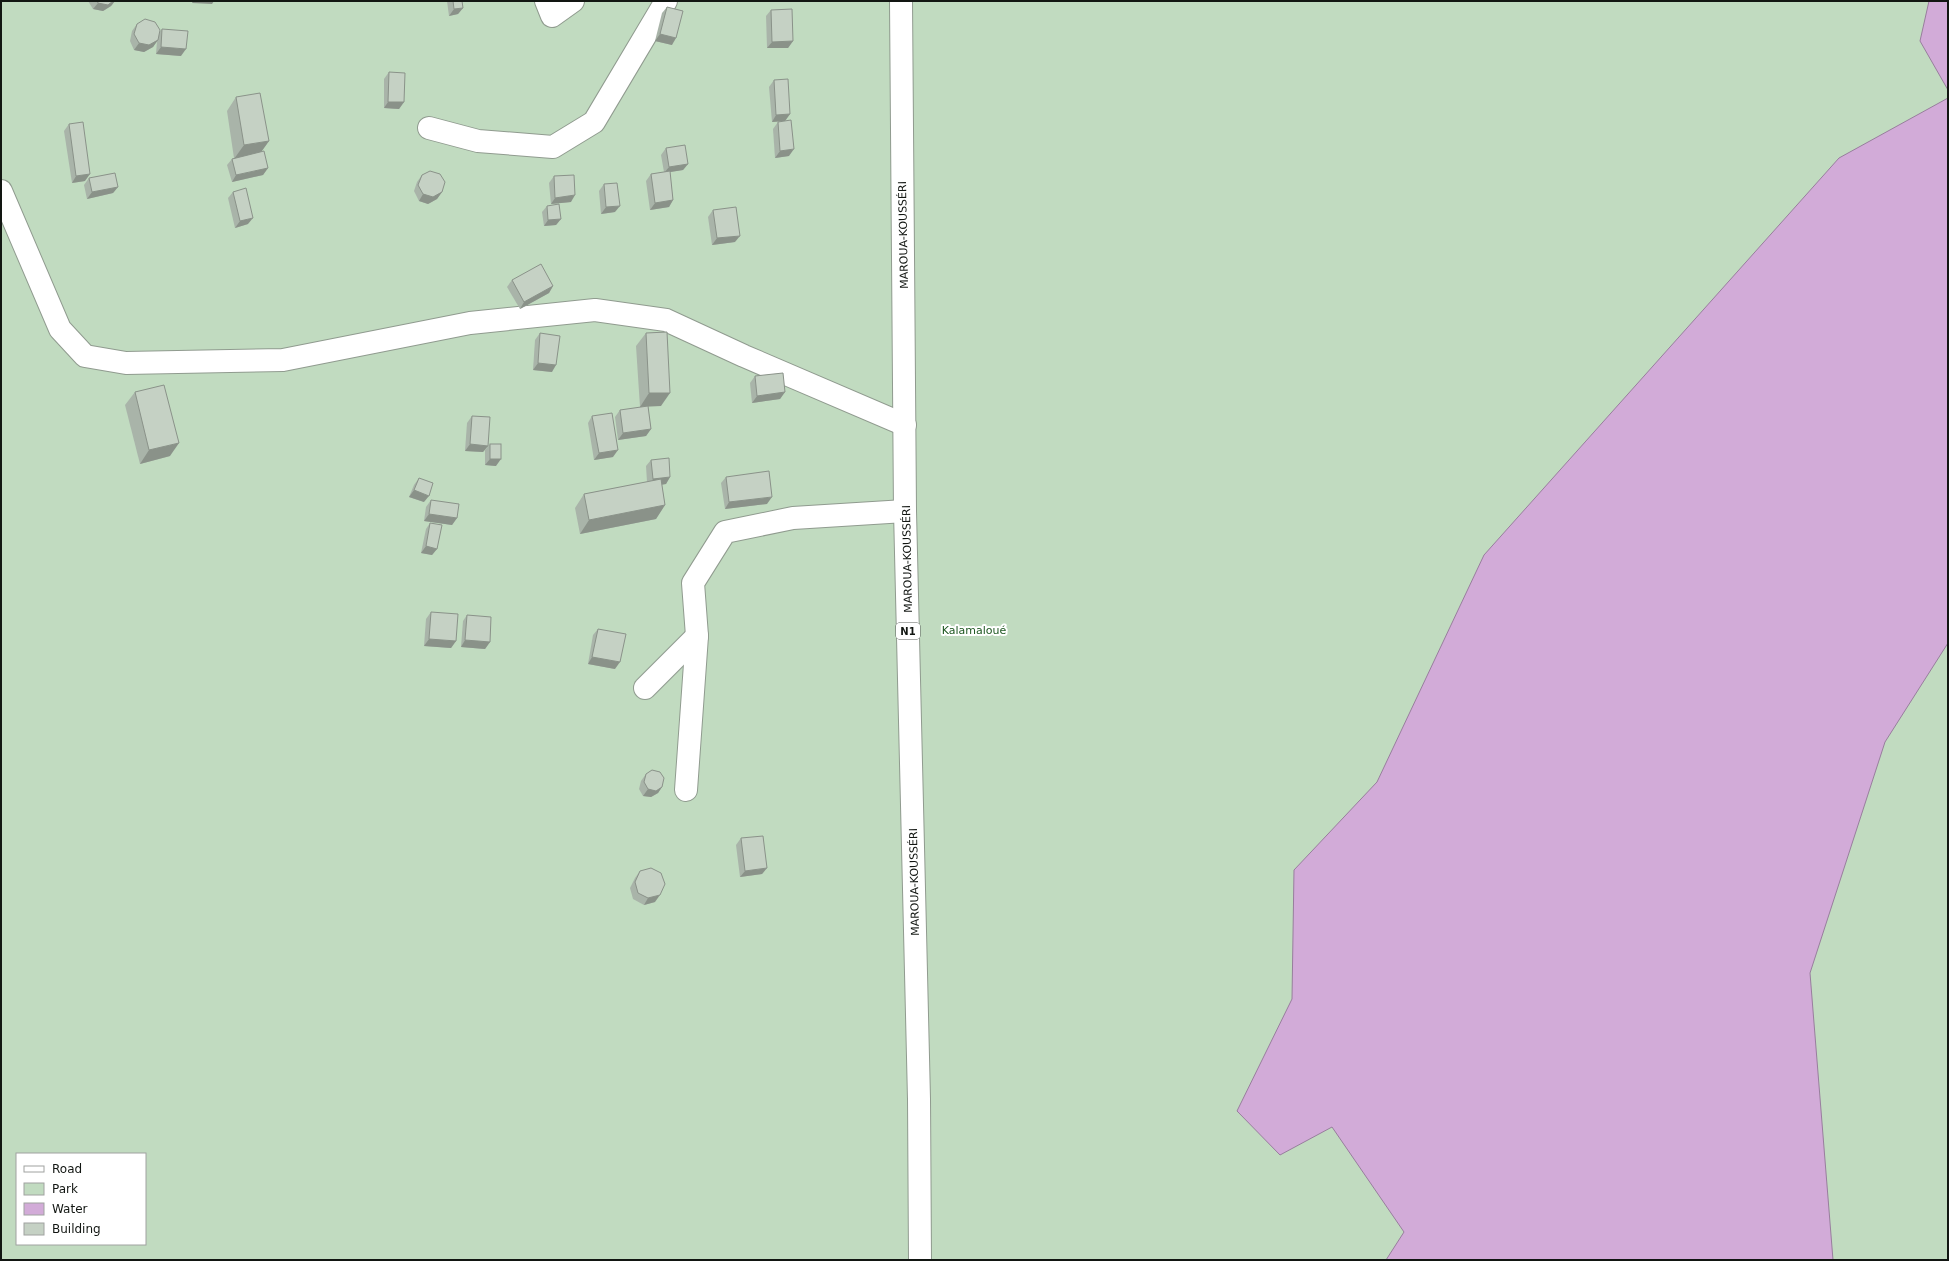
<svg xmlns="http://www.w3.org/2000/svg" width="1949" height="1261" font-family="'DejaVu Sans',sans-serif">
  <style>
    .green { fill: #c1dbc0; fill-rule: evenodd }
    .water { fill: #d2abd8; stroke: #987e9d }
    .lines { fill: none; stroke-linecap: round; stroke-linejoin: round }
    .minor-casing { stroke: #909b8f; stroke-width: 24 }
    .highway-casing { stroke: #909b8f; stroke-width: 24 }
    .minor { stroke: #fff; stroke-width: 22 }
    .highway { stroke: #fff; stroke-width: 22 }
    .wall { fill: #a9b4a9 }
    .shaded-wall { fill: #8a9289 }
    .building { fill: #c5d1c4; stroke: #8a9289 }
    .labels { text-anchor: middle; stroke-width: 4; stroke-linejoin: round; paint-order: stroke }
    .shield { fill: #fff; stroke: #595c59; stroke-width: 1 }
    .shield-label { font-size: 10px; font-weight: bold; fill: #121612 }
    .street-label { font-size: 11px; fill: #121612; stroke: #fff }
    .park-label { font-size: 11px; fill: #1d5720; stroke: #fff }
  </style>
  <rect width="100%" height="100%" fill="#eaf6e9"/>
  <!-- green -->
  <path class="green" d="M1 1H1948V1260H1ZM17 1154H145V1244H17Z"/>
  <!-- water -->
  <g class="water">
    <path d="M1929 1H1948V90L1920 41Z"/>
    <path d="M1948 98V643L1885 742 1810 973 1833 1260H1386L1404 1232 1332 1127 1280 1155 1237 1111 1292 999 1294 870 1377 782 1484 555 1839 158Z"/>
  </g>
  <g class="lines">
    <defs>
      <g id="minor">
        <path d="M546 1 552 16 573 1"/>
        <path d="M429 128 478 141 553 147 594 122 666 1"/>
        <path d="M1 191 60 329 85 356 126 363 283 360 470 323 595 310 666 320 744 356 905 425"/>
        <path d="M645 688 697 636"/>
        <path d="M686 790 697 636 693 583 725 532 793 518 905 511"/>
      </g>
      <path id="highway" d="M901 1 905 511 919 1099 920 1260"/>
    </defs>
    <!-- minor casing -->
    <use href="#minor" class="minor-casing"/>
    <!-- highway casing -->
    <use href="#highway" class="highway-casing"/>
    <!-- minor -->
    <use href="#minor" class="minor"/>
    <!-- highway -->
    <use href="#highway" class="highway"/>
  </g>
  <!-- wall -->
  <g class="wall">
    <path d="M88 1H115L111 6 103 11 93 9Z"/>
    <path d="M447 1H462L463 8 458 14 449 16Z"/>
    <path d="M667 7 672 45 655 41 662 13Z"/>
    <path d="M771 10 793 41 788 48H767L766 16Z"/>
    <path d="M137 24 159 33 162 29 181 56 156 54 157 41 153 47 144 52 134 50 130 41 132 31Z"/>
    <path d="M389 72 404 102 399 109 384 108V79Z"/>
    <path d="M774 80 790 114 785 121 772 122 769 87Z"/>
    <path d="M236 97 269 141 261 152 268 168 263 175 232 182 227 165 232 159 234 158 227 111Z"/>
    <path d="M778 122 789 156 775 158 773 129Z"/>
    <path d="M69 124 85 181 72 183 64 131Z"/>
    <path d="M666 148 688 164 683 170 670 172 673 200 669 207 650 210 646 181 651 174 664 172 661 155Z"/>
    <path d="M422 175 442 192 437 199 428 204 419 201 414 191 417 182Z"/>
    <path d="M554 176 571 202 551 204 549 183Z"/>
    <path d="M89 178 118 187 113 193 87 199 84 185Z"/>
    <path d="M604 184 615 212 601 214 599 191Z"/>
    <path d="M233 192 248 224 235 228 228 198Z"/>
    <path d="M547 206 561 219 556 225 544 226 542 212Z"/>
    <path d="M713 210 735 242 712 245 708 217Z"/>
    <path d="M512 280 553 286 549 293 520 309 507 287Z"/>
    <path d="M540 333 552 372 533 370 535 340Z"/>
    <path d="M646 333 661 406H648L651 429 646 436 618 440 615 417 620 410 647 407H640L636 346Z"/>
    <path d="M755 376 785 392 780 399 752 403 750 383Z"/>
    <path d="M135 392 170 456 140 464 125 405Z"/>
    <path d="M472 416 488 446 483 452 465 451 467 423Z"/>
    <path d="M592 416 613 457 594 460 588 423Z"/>
    <path d="M490 444 496 466 485 465V450Z"/>
    <path d="M651 460 670 477 666 484 662 485 665 505 656 519 580 534 575 508 584 494 647 482 646 466Z"/>
    <path d="M726 477 767 504 725 509 721 483Z"/>
    <path d="M419 478 424 502 409 497 414 485Z"/>
    <path d="M431 500 457 518 452 525 424 521 426 507Z"/>
    <path d="M430 523 437 549 432 555 421 553 426 529Z"/>
    <path d="M431 612 456 641 451 648 424 646 426 619Z"/>
    <path d="M467 615 490 642 485 649 461 647 463 621Z"/>
    <path d="M598 629 615 669 588 664 593 635Z"/>
    <path d="M646 774 662 787 658 793 651 797 643 796 639 789 641 781Z"/>
    <path d="M741 838 767 868 762 874 740 877 736 845Z"/>
    <path d="M640 871 655 902 644 905 633 899 630 888 635 878Z"/>
  </g>
  <!-- shaded-wall -->
  <g class="shaded-wall">
    <path d="M115 1 111 6 103 11 93 9 98 3Z"/>
    <path d="M193 1H214L212 4 192 3Z"/>
    <path d="M463 8 458 14 449 16 454 9Z"/>
    <path d="M660 34 676 38 672 45 655 41Z"/>
    <path d="M158 40 153 47 144 52 134 50 139 43Z"/>
    <path d="M793 41 788 48H767L772 42Z"/>
    <path d="M161 47 186 49 181 56 156 54Z"/>
    <path d="M388 102H404L399 109 384 108Z"/>
    <path d="M790 114 785 121 772 122 776 115Z"/>
    <path d="M269 141 259 155 234 159 244 145Z"/>
    <path d="M794 149 789 156 775 158 780 151Z"/>
    <path d="M688 164 683 170 664 173 669 167Z"/>
    <path d="M268 168 263 175 232 182 236 175Z"/>
    <path d="M90 174 85 181 72 183 76 176Z"/>
    <path d="M118 187 113 193 87 199 92 192Z"/>
    <path d="M442 192 437 199 428 204 419 201 423 194Z"/>
    <path d="M575 195 571 202 551 204 555 198Z"/>
    <path d="M673 200 669 207 650 210 655 203Z"/>
    <path d="M620 206 615 212 601 214 606 207Z"/>
    <path d="M253 218 248 224 235 228 240 221Z"/>
    <path d="M561 219 556 225 544 226 548 220Z"/>
    <path d="M740 236 735 242 712 245 717 238Z"/>
    <path d="M553 286 549 293 520 309 524 302Z"/>
    <path d="M538 363 556 365 552 372 533 370Z"/>
    <path d="M785 392 780 399 752 403 757 396Z"/>
    <path d="M649 393H670L661 406 640 407Z"/>
    <path d="M651 429 646 436 618 440 623 433Z"/>
    <path d="M179 443 170 456 140 464 149 450Z"/>
    <path d="M470 444 488 446 483 452 465 451Z"/>
    <path d="M618 450 613 457 594 460 599 453Z"/>
    <path d="M490 459H501L496 466 485 465Z"/>
    <path d="M670 477 666 484 648 486 653 479Z"/>
    <path d="M414 490 429 496 424 502 409 497Z"/>
    <path d="M772 497 767 504 725 509 729 502Z"/>
    <path d="M665 505 656 519 580 534 589 520Z"/>
    <path d="M429 514 457 518 452 525 424 521Z"/>
    <path d="M426 546 437 549 432 555 421 553Z"/>
    <path d="M429 639 456 641 451 648 424 646Z"/>
    <path d="M465 640 490 642 485 649 461 647Z"/>
    <path d="M592 657 620 662 615 669 588 664Z"/>
    <path d="M662 787 658 793 651 797 643 796 648 789Z"/>
    <path d="M767 868 762 874 740 877 745 871Z"/>
    <path d="M660 895 655 902 644 905 648 898Z"/>
  </g>
  <!-- building -->
  <g class="building">
    <path d="M97 1H113L108 5 98 3Z"/>
    <path d="M453 1H462L463 8 454 9Z"/>
    <path d="M667 7 683 11 676 38 660 34Z"/>
    <path d="M792 9 793 41 772 42 771 10Z"/>
    <path d="M145 19 155 22 160 30 158 40 149 45 139 43 134 34 137 24Z"/>
    <path d="M162 29 188 31 186 49 161 47Z"/>
    <path d="M389 72 405 73 404 102H388Z"/>
    <path d="M788 79 790 114 776 115 774 80Z"/>
    <path d="M260 93 269 141 244 145 236 97Z"/>
    <path d="M791 120 794 149 780 151 778 122Z"/>
    <path d="M83 122 90 174 76 176 69 124Z"/>
    <path d="M685 145 688 164 669 167 666 148Z"/>
    <path d="M264 151 268 168 236 175 232 159Z"/>
    <path d="M430 171 440 174 445 182 442 192 433 197 423 194 418 185 422 175Z"/>
    <path d="M670 171 673 200 655 203 651 174Z"/>
    <path d="M115 173 118 187 92 192 89 178Z"/>
    <path d="M574 175 575 195 555 198 554 176Z"/>
    <path d="M617 183 620 206 606 207 604 184Z"/>
    <path d="M246 188 253 218 240 221 233 192Z"/>
    <path d="M559 204 561 219 548 220 547 206Z"/>
    <path d="M736 207 740 236 717 238 713 210Z"/>
    <path d="M541 264 553 286 524 302 512 280Z"/>
    <path d="M667 332 670 393H649L646 333Z"/>
    <path d="M540 333 560 336 556 365 538 363Z"/>
    <path d="M783 373 785 392 757 396 755 376Z"/>
    <path d="M164 385 179 443 149 450 135 392Z"/>
    <path d="M648 406 651 429 623 433 620 410Z"/>
    <path d="M612 413 618 450 599 453 592 416Z"/>
    <path d="M472 416 490 417 488 446 470 444Z"/>
    <rect x="490" y="444" width="11" height="15"/>
    <path d="M669 458 670 477 653 479 651 460Z"/>
    <path d="M769 471 772 497 729 502 726 477Z"/>
    <path d="M419 478 433 483 429 496 414 490Z"/>
    <path d="M661 479 665 505 589 520 584 494Z"/>
    <path d="M431 500 459 504 457 518 429 514Z"/>
    <path d="M430 523 442 525 437 549 426 546Z"/>
    <path d="M431 612 458 614 456 641 429 639Z"/>
    <path d="M467 615 491 617 490 642 465 640Z"/>
    <path d="M598 629 626 634 620 662 592 657Z"/>
    <path d="M652 770 660 772 664 778 662 787 656 791 648 789 644 782 646 774Z"/>
    <path d="M763 836 767 868 745 871 741 838Z"/>
    <path d="M651 868 661 873 665 884 660 895 648 898 638 893 635 882 640 871Z"/>
  </g>
  <g class="labels">
    <!-- shield labels -->
    <rect class="shield" x="896" y="623" width="24" height="16" rx="3"/>
    <g class="shield-label">
      <text x="908" y="635">N1</text>
    </g>
    <!-- street labels -->
    <g class="street-label">
      <text transform="translate(903 235) rotate(-91)" y="4">MAROUA-KOUSSÉRI</text>
      <text transform="translate(907 559) rotate(-91)" y="4">MAROUA-KOUSSÉRI</text>
      <text transform="translate(914 882) rotate(-91)" y="4">MAROUA-KOUSSÉRI</text>
    </g>
    <!-- park labels -->
    <g class="park-label">
      <text x="974" y="634">Kalamaloué</text>
    </g>
  </g>
  <!-- border -->
  <rect width="1949" height="1261" fill="none" stroke="#121612" stroke-width="4"/>
  <!-- legend -->
  <rect x="16" y="1153" width="130" height="92" fill="#ffffff" stroke="#a0a2a0"/>
  <rect x="24" y="1166" width="20" height="6" fill="#ffffff" stroke="#a0a2a0"/>
  <text x="52" y="1173" font-size="12" fill="#121612">Road</text>
  <rect x="24" y="1183" width="20" height="12" fill="#c1dbc0" stroke="#a0a2a0"/>
  <text x="52" y="1193" font-size="12" fill="#121612">Park</text>
  <rect x="24" y="1203" width="20" height="12" fill="#d2abd8" stroke="#a0a2a0"/>
  <text x="52" y="1213" font-size="12" fill="#121612">Water</text>
  <rect x="24" y="1223" width="20" height="12" fill="#c5d1c4" stroke="#a0a2a0"/>
  <text x="52" y="1233" font-size="12" fill="#121612">Building</text>
</svg>
